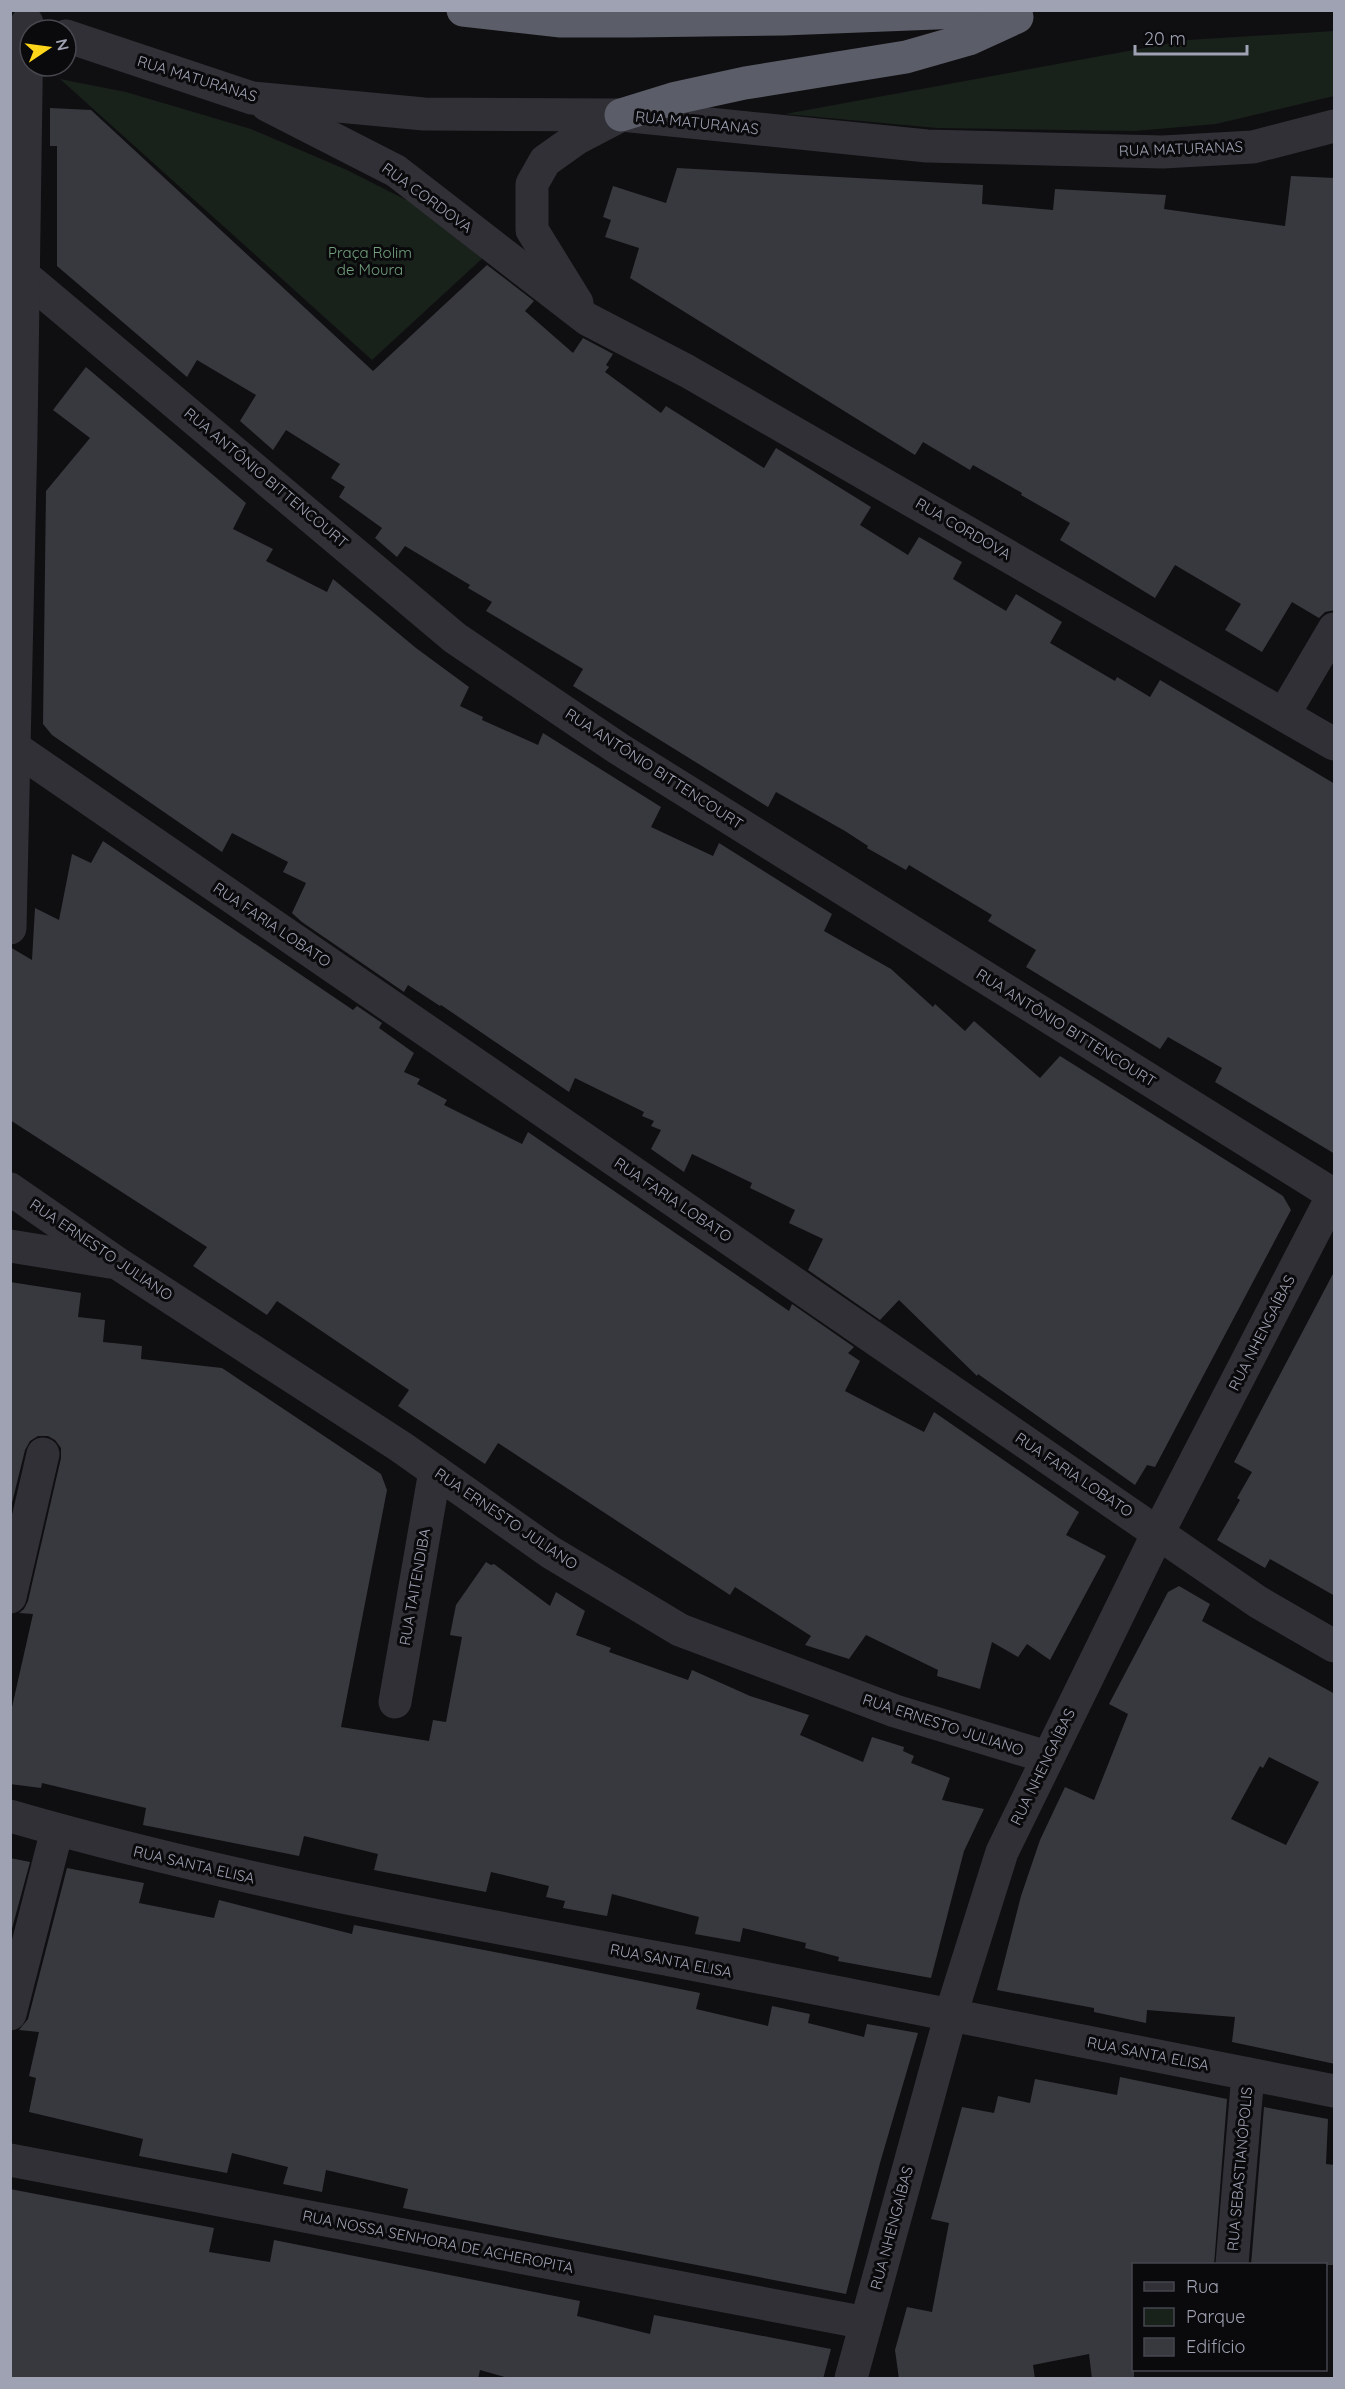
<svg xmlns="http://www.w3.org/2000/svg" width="1345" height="2389" font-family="Quicksand,sans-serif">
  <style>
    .green { fill: #19211b }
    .building { fill: #38393f; fill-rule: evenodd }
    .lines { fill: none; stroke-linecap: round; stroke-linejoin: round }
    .minor { stroke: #303036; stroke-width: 33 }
    .highway { stroke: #5b5d68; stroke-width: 33 }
    .labels { text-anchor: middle; stroke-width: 6; stroke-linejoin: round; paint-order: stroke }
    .street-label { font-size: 15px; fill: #9fa2b3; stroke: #0a0a0c }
    .park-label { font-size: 15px; fill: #73a17d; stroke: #0a0a0c }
  </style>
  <rect width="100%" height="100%" fill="#0f0f11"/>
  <!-- green -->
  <g class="green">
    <path d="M1334 31V96L1216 124 1134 131 937 128 785 114 1188 40Z"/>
    <path d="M60 79 126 92 251 129 347 170 424 209 486 255 372 360Z"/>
  </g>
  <!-- building -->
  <g class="building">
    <path d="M50 108 91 110 373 371 487 265 534 301 525 311 573 353 583 338 613 354 606 365 609 367 605 372 661 413 666 406 764 468 776 448 871 507 860 525 908 555 919 537 962 562 953 579 1006 611 1016 594 1062 622 1050 643 1115 681 1117 677 1150 697 1160 680 1335 784V1154L1215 1082 1222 1068 1168 1037 1160 1049 1026 967 1036 950 988 921 992 915 909 865 906 870 867 848 868 846 845 831 776 792 768 807 573 686 583 669 486 611 492 602 468 588 470 585 405 546 397 557 375 538 382 528 339 497 345 487 331 478 340 464 286 430 273 450 240 421 256 395 197 360 187 377 57 266V146H50Z"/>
    <path d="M677 168 983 185 982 204 1053 210 1055 189 1166 195 1164 209 1285 226 1291 176 1335 178V610L1325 612 1319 618 1292 602 1262 652 1225 630 1241 604 1175 565 1155 598 1060 540 1070 523 1021 495 1022 493 973 465 970 470 923 442 915 455 630 278 639 248 605 237 611 220 603 217 613 186 666 203Z"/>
    <path d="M86 367 246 503 233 529 273 549 266 561 327 592 333 579 416 648 469 687 460 706 483 717 482 720 538 745 543 733 661 807 651 827 713 856 719 843 832 914 824 931 891 969 933 1007 935 1004 965 1031 974 1021 1040 1078 1060 1056 1283 1196 1291 1210 1155 1467 1147 1465 1135 1485 978 1374 977 1376 899 1300 880 1320 808 1270 823 1239 789 1223 795 1210 750 1188 752 1183 692 1154 684 1172 651 1149 661 1130 651 1126 654 1121 642 1116 644 1112 575 1078 569 1092 441 1005 440 1006 408 985 404 992 302 922 292 913 306 883 283 872 288 862 232 833 222 852 52 735 43 724 46 491 90 438 53 410Z"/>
    <path d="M103 841 353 1010 357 1006 382 1023 379 1028 414 1053 404 1072 420 1079 417 1084 447 1100 444 1105 522 1144 528 1132 789 1311 792 1304 854 1347 848 1353 860 1361 845 1391 924 1432 934 1412 1079 1512 1066 1535 1106 1556 1050 1660 1027 1644 1018 1657 992 1642 980 1689 937 1676 938 1670 866 1635 849 1659 805 1645 811 1636 735 1587 730 1595 498 1443 485 1464 398 1406 409 1390 277 1301 267 1315 193 1266 207 1247 10 1120V947L32 960 35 908 59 920 72 854 91 863Z"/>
    <path d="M1335 1270V1596L1270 1559 1265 1568 1217 1540 1240 1500 1237 1498 1252 1472 1234 1462Z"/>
    <path d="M10 1282 81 1293 78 1317 105 1320 103 1342 142 1346 141 1359 222 1368 381 1474 387 1490 341 1727 429 1741 433 1720 446 1722 462 1637 450 1635 456 1605 486 1562 491 1565 494 1564 550 1606 556 1592 585 1611 576 1635 611 1648 609 1652 688 1680 692 1670 750 1696 809 1715 800 1735 863 1762 872 1737 904 1747 903 1751 914 1756 911 1763 950 1778 942 1800 984 1809 964 1851 931 1978 838 1961 839 1957 805 1948 806 1943 743 1928 740 1942 695 1934 699 1917 612 1894 607 1916 563 1908 565 1901 546 1897 549 1886 491 1872 486 1892 374 1870 378 1854 304 1836 299 1856 143 1825 146 1808 42 1783 41 1788 10 1784V1716L33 1614 19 1613 24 1609 28 1601 61 1458V1448L55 1440 48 1436H38L30 1441 25 1450 10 1511Z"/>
    <path d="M1179 1586 1210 1604 1202 1621 1335 1694V2064L1232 2042 1235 2017 1147 2010 1146 2023 1094 2012V2008L997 1990 1021 1896 1040 1840 1065 1787 1094 1800 1128 1714 1109 1704 1168 1592ZM1269 1757 1319 1782 1286 1845 1231 1819 1260 1766 1263 1768Z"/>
    <path d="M10 1858 30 1862 10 1936Z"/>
    <path d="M67 1868 144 1883 139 1903 214 1918 219 1900 352 1934 354 1925 551 1963 700 1993 696 2009 768 2026 772 2006 810 2014 808 2023 864 2037 867 2024 918 2033 880 2163 846 2294 403 2208 408 2189 326 2170 322 2192 283 2184 288 2167 232 2153 227 2173 139 2156 143 2139 29 2112 36 2078 29 2076 39 2032 19 2030 28 2019Z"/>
    <path d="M1120 2077 1227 2099 1214 2265H1134V2379H1092L1089 2354 1033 2365 1035 2379H899L895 2350 907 2307 932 2312 949 2223 931 2219 962 2107 994 2113 998 2096 1030 2103 1035 2079 1117 2095Z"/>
    <path d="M1264 2107 1328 2119 1326 2164 1335 2165V2265H1251Z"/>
    <path d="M10 2189 214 2228 209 2252 270 2262 274 2240 580 2301 577 2316 650 2334 654 2315 831 2349 823 2379H512L480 2370 478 2379H10Z"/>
  </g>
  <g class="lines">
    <!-- minor -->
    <g class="minor">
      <path d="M66 36 252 98 424 114 621 115 927 146 1163 152 1253 147 1334 126"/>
      <path d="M267 105 396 171 587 319 687 371 1334 744"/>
      <path d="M23 275 455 638 619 749 1334 1195"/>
      <path d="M577 303 532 230V184L545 161 576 139 618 117"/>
      <path d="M1284 714 1334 629"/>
      <path d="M15 748 1258 1602 1334 1646"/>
      <path d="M10 928 21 434 27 23"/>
      <path d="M10 1189 117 1263 401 1447 550 1552 680 1630 895 1711 1047 1757"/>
      <path d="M10 1246 110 1262"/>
      <path d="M10 1597 43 1454"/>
      <path d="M395 1702 435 1471"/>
      <path d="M10 1816C231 1880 456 1920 681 1962 899 2004 1117 2048 1334 2091"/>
      <path d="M10 2014 57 1830"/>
      <path d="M10 2160 866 2323"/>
      <path d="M1232 2264 1248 2074"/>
      <path d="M851 2378 951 2014 1002 1852 1158 1533 1333 1195"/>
    </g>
    <!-- highway -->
    <g class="highway">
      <path d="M463 10 561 21H632L783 19 1012 10"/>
      <path d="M621 115 676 98 745 83 906 57 969 39 1017 17"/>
    </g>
  </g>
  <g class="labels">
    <!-- street labels -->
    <g class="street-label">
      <text transform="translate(197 79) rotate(17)" y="5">RUA MATURANAS</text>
      <text transform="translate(697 123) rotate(6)" y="5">RUA MATURANAS</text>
      <text transform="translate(1181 149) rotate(-2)" y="5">RUA MATURANAS</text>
      <text transform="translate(427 198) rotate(36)" y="5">RUA CORDOVA</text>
      <text transform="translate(266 478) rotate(40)" y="5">RUA ANTÔNIO BITTENCOURT</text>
      <text transform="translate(963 529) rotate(30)" y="5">RUA CORDOVA</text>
      <text transform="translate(654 769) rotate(33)" y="5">RUA ANTÔNIO BITTENCOURT</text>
      <text transform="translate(272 925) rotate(34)" y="5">RUA FARIA LOBATO</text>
      <text transform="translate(1066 1028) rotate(32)" y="5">RUA ANTÔNIO BITTENCOURT</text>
      <text transform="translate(673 1200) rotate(34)" y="5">RUA FARIA LOBATO</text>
      <text transform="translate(101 1250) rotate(34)" y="5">RUA ERNESTO JULIANO</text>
      <text transform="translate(1262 1333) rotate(-63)" y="5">RUA NHENGAÍBAS</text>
      <text transform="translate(1074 1475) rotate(34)" y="5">RUA FARIA LOBATO</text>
      <text transform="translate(506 1519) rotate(34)" y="5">RUA ERNESTO JULIANO</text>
      <text transform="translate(415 1587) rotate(-80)" y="5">RUA TAITENDIBA</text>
      <text transform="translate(943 1725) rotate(18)" y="5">RUA ERNESTO JULIANO</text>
      <text transform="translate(1043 1767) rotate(-64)" y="5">RUA NHENGAÍBAS</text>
      <text transform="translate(194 1865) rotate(13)" y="5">RUA SANTA ELISA</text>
      <text transform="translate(671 1961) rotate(11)" y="5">RUA SANTA ELISA</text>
      <text transform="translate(1148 2054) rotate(11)" y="5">RUA SANTA ELISA</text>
      <text transform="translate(1240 2169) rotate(-85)" y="5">RUA SEBASTIANÓPOLIS</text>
      <text transform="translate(892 2228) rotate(-75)" y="5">RUA NHENGAÍBAS</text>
      <text transform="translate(438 2242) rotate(11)" y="5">RUA NOSSA SENHORA DE ACHEROPITA</text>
    </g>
    <!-- park labels -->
    <g class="park-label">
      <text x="370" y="258">Praça Rolim<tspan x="370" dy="17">de Moura</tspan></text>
    </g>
  </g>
  <!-- border -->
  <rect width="1345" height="2389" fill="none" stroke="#9fa2b3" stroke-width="24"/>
  <!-- legend -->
  <rect x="1132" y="2263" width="195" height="108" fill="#0a0a0c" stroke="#46474f" stroke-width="1.5"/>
  <rect x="1144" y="2282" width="30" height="9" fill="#303036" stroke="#46474f" stroke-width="1.5"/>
  <text x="1186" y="2293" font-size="18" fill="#9fa2b3">Rua</text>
  <rect x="1144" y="2308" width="30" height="18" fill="#19211b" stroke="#46474f" stroke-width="1.5"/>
  <text x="1186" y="2323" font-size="18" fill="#9fa2b3">Parque</text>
  <rect x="1144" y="2338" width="30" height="18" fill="#38393f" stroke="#46474f" stroke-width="1.5"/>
  <text x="1186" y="2353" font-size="18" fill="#9fa2b3">Edifício</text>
  <!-- north arrow -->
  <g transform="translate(48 48) rotate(77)"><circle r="28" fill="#0a0a0c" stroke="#46474f" stroke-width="1.5"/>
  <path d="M0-4.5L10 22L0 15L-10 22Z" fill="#ffd619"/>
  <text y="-9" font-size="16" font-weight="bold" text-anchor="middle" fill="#9fa2b3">N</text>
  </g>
  <!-- scale -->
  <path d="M1135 45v9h112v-9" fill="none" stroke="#9fa2b3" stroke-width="3"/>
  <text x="1144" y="45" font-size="18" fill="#9fa2b3" stroke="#0a0a0c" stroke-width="4.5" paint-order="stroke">20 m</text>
</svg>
